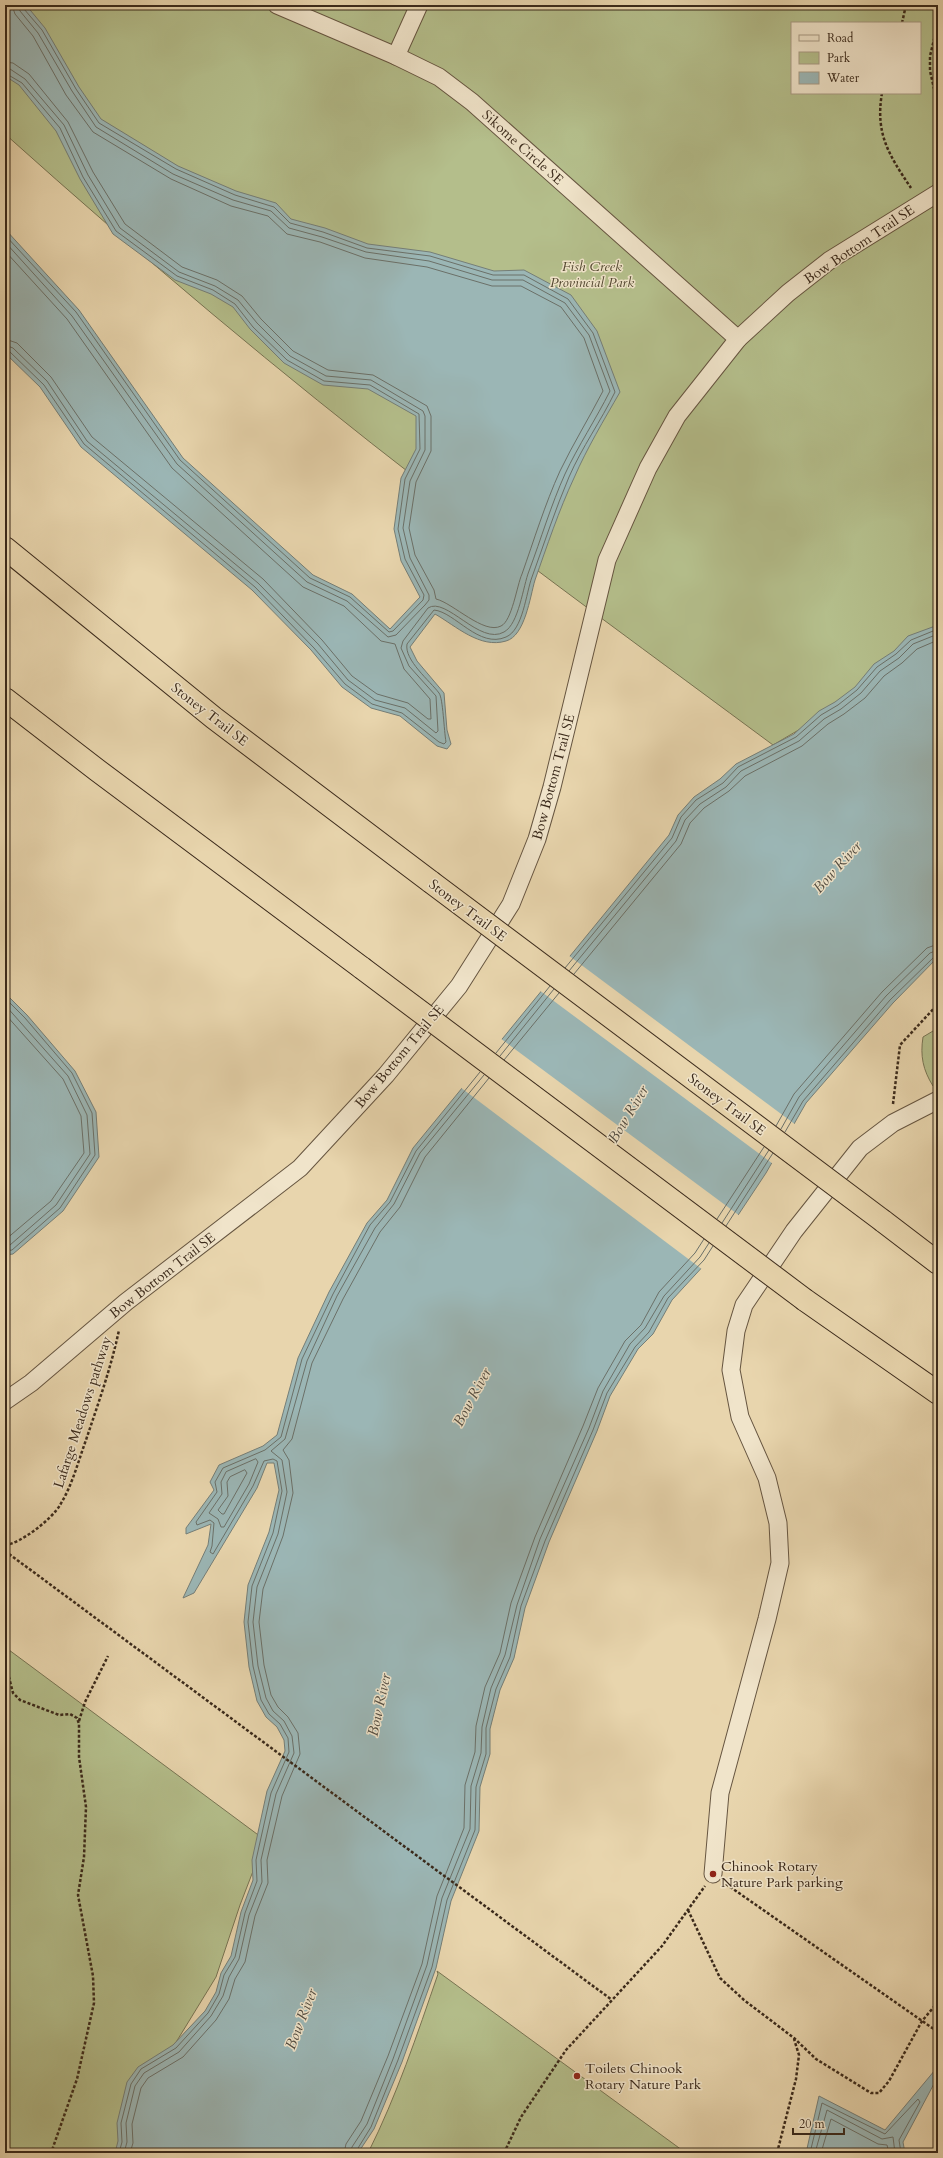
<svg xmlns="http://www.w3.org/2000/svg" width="943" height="2158" font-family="Cardo,serif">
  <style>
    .green { fill: #b4be8b; stroke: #787453; fill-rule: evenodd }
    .water { fill: #9bb6b5; stroke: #757e77 }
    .pier { fill: #e8d5ad }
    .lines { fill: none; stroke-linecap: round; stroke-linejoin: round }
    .shore { stroke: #6b7068; stroke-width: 1 }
    .minor-casing { stroke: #665540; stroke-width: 19 }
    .highway-casing { stroke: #3b2a1b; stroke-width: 24 }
    .path { stroke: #3b2a1b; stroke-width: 2.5; stroke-dasharray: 3 2; stroke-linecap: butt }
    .minor { stroke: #f0e4ca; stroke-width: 17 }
    .highway { stroke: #e8d5ad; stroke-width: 22 }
    .highway-bridge-casing { stroke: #3b2a1b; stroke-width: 24; stroke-linecap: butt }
    .highway-bridge { stroke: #e8d5ad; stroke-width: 22 }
    .poi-dot { fill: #8f2418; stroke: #f0e4ca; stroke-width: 1.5 }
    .labels { text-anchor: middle; stroke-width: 3; stroke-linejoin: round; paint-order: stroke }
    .street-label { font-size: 14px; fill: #3b2a1b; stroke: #f0e4ca }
    .park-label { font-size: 14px; font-style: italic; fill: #534831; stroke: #f0e4ca }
    .poi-label { font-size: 14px; fill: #3b2a1b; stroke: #f0e4ca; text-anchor: start }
    .water-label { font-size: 15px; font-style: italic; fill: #534d42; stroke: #f0e4ca }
  </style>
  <rect width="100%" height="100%" fill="#e8d5ad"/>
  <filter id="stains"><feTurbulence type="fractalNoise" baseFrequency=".005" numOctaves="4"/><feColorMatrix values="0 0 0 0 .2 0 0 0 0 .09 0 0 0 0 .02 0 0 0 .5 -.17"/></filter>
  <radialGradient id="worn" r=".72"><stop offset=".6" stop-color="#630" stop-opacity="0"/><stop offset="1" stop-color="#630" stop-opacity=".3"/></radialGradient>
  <!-- green -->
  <g class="green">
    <path d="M5 5H938V623L836 708 773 745C657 659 540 574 425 485 281 374 141 256 5 134ZM792 23H920V93H792Z"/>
    <path d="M938 1028V1083L933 1086C923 1070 920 1056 923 1037Z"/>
    <path d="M5 1647 265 1840 240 1905 216 1977 137 2106 120 2153H5Z"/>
    <path d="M437 1971 686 2153H368C397 2095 417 2035 438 1974Z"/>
  </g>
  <!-- water -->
  <g class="water">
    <path d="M5 5H26L45 28 79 87 101 119 178 166 236 191 276 203 291 219 325 228 368 244 430 252 494 271 524 270 571 295 597 331 620 392C604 420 587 448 574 478 559 510 547 546 535 580 530 597 525 636 506 641 480 649 456 626 435 614L410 647 417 661 444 693 447 730 451 744 447 749 437 746 400 716 371 708 342 687 311 650 252 590 81 447 40 387 5 353V229L79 310 183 458 313 575 352 594 390 629 420 597 401 561 394 529 401 478 416 449V416L368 389 323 385 284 363 250 329 233 307 211 294 175 280 113 234 80 179 56 131 19 85 5 76Z"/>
    <path d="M938 625V957L893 1003 806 1103 766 1173 707 1262 672 1300 653 1334 638 1349 610 1396 597 1431 549 1542 525 1608 514 1658 500 1690 490 1729V1754L480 1787 479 1831 451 1901 436 1968 402 2062 374 2129 358 2153H115L118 2141 117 2123 127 2082 138 2067 173 2045 205 2011 216 1992 221 1973 231 1956 241 1912 253 1880 252 1860 267 1791 285 1751 284 1740 277 1727 266 1717 257 1701 249 1667 244 1622 248 1585 269 1532 279 1490 274 1463H267L257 1488 194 1593 183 1598 208 1545 211 1524 186 1534V1528L214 1490 210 1482 219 1465 263 1446 277 1435 298 1358 329 1292 367 1223 387 1200 413 1148 669 835 678 815 694 797 720 779 736 764 794 734 819 711 835 702 855 687 874 664 894 651 908 636Z"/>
    <path d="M5 993 27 1015 75 1071 96 1112 99 1157 63 1211 13 1254 5 1255Z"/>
    <path d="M935 2070 938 2072 936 2080 903 2142 905 2153H806L819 2096 885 2130Z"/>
  </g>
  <!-- pier -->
  <g class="pier">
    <path d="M568 955 796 1125 773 1164 539 990Z"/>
    <path d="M500 1038 740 1216 703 1270 460 1087Z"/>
  </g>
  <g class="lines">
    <!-- shore -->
    <g class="shore">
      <path d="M5 62 13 63 29 74 68 122 93 172 125 224 182 267 217 280 242 296 261 319 293 351 328 370 373 375 427 406 431 416V451L416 482 409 528 415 555 434 590 436 599C453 603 484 635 501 626 512 621 517 585 522 574 534 540 545 504 560 471 573 444 589 418 603 391L584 338 561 307 521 286H492L427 267 365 258 320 242 287 234 268 216 231 206 171 179 93 132 66 95 33 36 15 14 12 5"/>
      <path d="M5 68 10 69 25 79 64 125 88 175 120 228 179 272 215 286 238 300 257 323 290 356 326 376 371 380 423 411 425 416V450L410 481 403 528 410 558 429 595V600L425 605 396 635 388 637 347 601 307 582 177 464 72 316 5 242"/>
      <path d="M5 73 22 83 60 128 83 177 116 231 177 276 213 290 235 304 253 327 287 360 324 381 370 385 419 414 420 449 405 479 398 529 405 559 424 595 423 600 393 631 389 632 350 597 310 578 180 460 76 312 5 235"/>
      <path d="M5 251 67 319 172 468 303 587 344 606 381 641 395 644 404 669 430 699 431 719H428L408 703 377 694 352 676 322 640 263 579 92 437 51 377 17 343 5 339"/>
      <path d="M5 345 13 348 47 381 87 441 258 583 318 644 348 680 375 700 405 708 436 733 438 731 436 696 409 666 401 648 403 641 428 608C446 596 480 646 504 632 519 624 523 586 529 571 541 539 551 505 565 474 578 446 596 419 610 391L589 335 565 303 523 280H492L429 261 366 252 322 237 289 228 271 211 233 200 173 174 96 127 72 91 38 33 20 11 18 5"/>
      <path d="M5 350 9 351 44 385 84 444 255 587 314 648 345 684 372 704 402 713 439 742 444 744 446 742C444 731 443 698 439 693 430 681 404 660 407 644L434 610C455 612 479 649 506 637 523 630 526 593 532 577 544 544 555 510 569 477 582 447 601 421 615 392L593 333 568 299 524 275H493L430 256 367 248 323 232 290 223 274 207 235 195 176 169 99 123 76 89 42 30 24 9 23 5"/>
      <path d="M565 968 672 838 681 817 696 800 723 783 738 767 796 737 821 715 838 705 857 690 877 667 896 654 911 640 938 629"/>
      <path d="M569 971 676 841 685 820 700 804 726 787 741 771 799 741 824 719 841 709 861 693 880 671 899 658 913 644 938 634"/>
      <path d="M574 974 681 844 690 823 704 808 729 791 745 776 802 746 828 724 844 714 865 698 884 676 902 663 917 649 938 640"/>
      <path d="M5 998 25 1018 72 1073 92 1113 95 1155 60 1208 12 1250 5 1251"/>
      <path d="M5 1005 68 1076 87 1115 90 1154 56 1205 10 1245 5 1246"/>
      <path d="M5 1014 63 1079 81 1116 84 1153 51 1201 5 1240"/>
      <path d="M496 1053 550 986"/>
      <path d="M500 1056 554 989"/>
      <path d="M504 1060 559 993"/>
      <path d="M776 1126 794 1094 882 992 927 948 938 944"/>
      <path d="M781 1129 799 1097 886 996 930 953 938 950"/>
      <path d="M785 1132 803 1101 890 1000 934 957 938 955"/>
      <path d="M717 1219 764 1147"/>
      <path d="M722 1223 769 1150"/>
      <path d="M726 1226 773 1153"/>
      <path d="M256 1459 258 1462 249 1484 224 1527H221L218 1519 209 1513 222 1494 221 1482 226 1472Z"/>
      <path d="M245 1470 247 1473 224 1514H222L218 1510 228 1496 227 1482 230 1477Z"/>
      <path d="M119 2153 122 2142 121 2123 131 2084 141 2069 176 2048 208 2013 219 1994 224 1975 235 1957 245 1913 257 1881 256 1860 271 1793 289 1752 288 1738 280 1724 269 1714 261 1700 253 1666 248 1622 252 1586 273 1533 282 1491 277 1461 273 1459 264 1461 253 1486 213 1554 210 1552 212 1546 214 1523 210 1520 197 1525 196 1522 217 1492 215 1482 223 1468 265 1450 281 1437 302 1359 333 1294 370 1225 390 1202 416 1151 480 1072"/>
      <path d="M124 2153 127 2142 126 2123 135 2086 144 2073 179 2052 211 2016 223 1996 229 1977 239 1959 249 1915 262 1882 261 1860 276 1794 294 1753 292 1736 284 1721 273 1711 266 1698 258 1666 253 1622 257 1587 278 1534 287 1492 282 1460 271 1451 285 1439 307 1361 337 1296 375 1228 394 1204 420 1153 484 1075"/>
      <path d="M130 2153 133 2143 132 2124 141 2088 148 2078 183 2057 216 2020 229 1999 235 1979 245 1962 255 1916 268 1883 267 1860 282 1796 300 1754 298 1733 288 1717 278 1707 271 1695 264 1665 259 1622 263 1589 283 1536 293 1493 289 1460 283 1450 292 1439 312 1363 343 1299 380 1232 400 1207 425 1157 489 1078"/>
      <path d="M344 2153 346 2144 361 2121 388 2056 422 1964 437 1896 464 1828 465 1785 475 1752 476 1726 485 1687 500 1653 511 1603 535 1537 583 1426 598 1388 625 1341 641 1325 659 1292 695 1253 704 1239"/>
      <path d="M350 2153 352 2147 367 2124 393 2059 427 1965 442 1898 470 1829 471 1786 481 1753 482 1727 491 1688 505 1655 517 1605 540 1539 589 1428 603 1391 630 1344 645 1328 664 1296 700 1257 709 1243"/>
      <path d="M355 2153 371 2127 398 2060 432 1967 447 1900 475 1830 476 1787 486 1754V1728L496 1689 510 1657 521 1606 545 1541 593 1430 607 1393 635 1347 649 1332 668 1298 704 1260 713 1246"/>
      <path d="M810 2153 822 2103 885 2134 918 2099 920 2102 899 2140 901 2153"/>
      <path d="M815 2153 827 2110 882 2139 893 2137 895 2153"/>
      <path d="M821 2153 831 2119 878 2144 887 2145 889 2153"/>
    </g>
    <defs>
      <g id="minor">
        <path d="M277 5 396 56 439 77 472 102 738 339"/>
        <path d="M396 56 419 5"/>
        <path d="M5 1401 31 1383 126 1302 300 1168 386 1075 459 986 511 904 537 839 552 787 607 560 648 468 677 416 738 339 788 293 830 260 938 193"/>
        <path d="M713 1874 720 1793 767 1619 780 1563 778 1523 767 1478 740 1417 731 1370 736 1331 744 1305 794 1231 860 1148 893 1123 938 1100"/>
      </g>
      <g id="highway">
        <path d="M5 548 214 718 431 882"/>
        <path d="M5 699 97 770 362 968"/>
        <path d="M883 1221 938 1263"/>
        <path d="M805 1300 938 1393"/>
      </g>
    </defs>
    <!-- minor casing -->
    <use href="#minor" class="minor-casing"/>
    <!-- highway casing -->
    <use href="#highway" class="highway-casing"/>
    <!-- path -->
    <g class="path">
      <path d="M902 23 906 5"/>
      <path d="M938 23 930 56V71L938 106"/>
      <path d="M882 93C875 134 889 155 911 188"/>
      <path d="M893 1104 900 1045 938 1004"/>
      <path d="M5 1545C20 1544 52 1519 60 1505 72 1486 78 1462 86 1440 98 1404 111 1368 119 1330"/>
      <path d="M5 1551 612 2000"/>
      <path d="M5 1562 10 1555"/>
      <path d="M5 1662 13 1693 20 1700 59 1715 70 1714 77 1718 79 1724V1757L86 1807 84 1857 78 1895 93 1976 94 2003 77 2079 51 2153"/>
      <path d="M79 1721 85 1702 108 1656"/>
      <path d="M726 1884 938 2032"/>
      <path d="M688 1910 720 1978 744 2000 794 2038 816 2059 871 2093H879L889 2081 922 2021 938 2002"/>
      <path d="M504 2153 521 2117 566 2050 662 1946 705 1886"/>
      <path d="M777 2153 796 2079 799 2055 794 2039"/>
    </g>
    <!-- minor -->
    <use href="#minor" class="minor"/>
    <!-- highway -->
    <use href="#highway" class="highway"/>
    <defs>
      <g id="highway-bridge">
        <path d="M431 882 883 1221"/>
        <path d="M362 968 805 1300"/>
      </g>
    </defs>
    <!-- highway-bridge casing -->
    <use href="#highway-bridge" class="highway-bridge-casing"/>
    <!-- highway-bridge -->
    <use href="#highway-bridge" class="highway-bridge"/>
  </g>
  <!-- markers -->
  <g class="poi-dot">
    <circle cx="713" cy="1874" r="4"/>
    <circle cx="577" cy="2076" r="4"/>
  </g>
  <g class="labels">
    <!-- street labels -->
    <g class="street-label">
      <text transform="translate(523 147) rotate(42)" y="5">Sikome Circle SE</text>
      <text transform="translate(859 244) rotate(-34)" y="5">Bow Bottom Trail SE</text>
      <text transform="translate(210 714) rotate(38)" y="5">Stoney Trail SE</text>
      <text transform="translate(553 777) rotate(-75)" y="5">Bow Bottom Trail SE</text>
      <text transform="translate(468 910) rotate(37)" y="5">Stoney Trail SE</text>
      <text transform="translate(399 1056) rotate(-50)" y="5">Bow Bottom Trail SE</text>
      <text transform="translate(727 1104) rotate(37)" y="5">Stoney Trail SE</text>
      <text transform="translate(162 1275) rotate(-38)" y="5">Bow Bottom Trail SE</text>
      <text transform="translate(82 1412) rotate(-72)" y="5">Lafarge Meadows pathway</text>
    </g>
    <!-- park labels -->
    <g class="park-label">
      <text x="592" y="271">Fish Creek<tspan x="592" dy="16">Provincial Park</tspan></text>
    </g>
    <!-- poi labels -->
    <g class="poi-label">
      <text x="721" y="1871">Chinook Rotary<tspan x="721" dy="16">Nature Park parking</tspan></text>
      <text x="585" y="2073">Toilets Chinook<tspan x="585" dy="16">Rotary Nature Park</tspan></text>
    </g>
    <!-- water labels -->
    <g class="water-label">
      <text transform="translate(837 867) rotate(-48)" y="5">Bow River</text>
      <text transform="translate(628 1114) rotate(-59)" y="5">Bow River</text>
      <text transform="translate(472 1397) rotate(-62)" y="5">Bow River</text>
      <text transform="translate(379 1705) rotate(-78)" y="5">Bow River</text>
      <text transform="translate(301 2019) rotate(-69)" y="5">Bow River</text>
    </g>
  </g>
  <!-- margin -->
  <rect width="943" height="2158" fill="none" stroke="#e8d5ad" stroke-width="20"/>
  <rect x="6" y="6" width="931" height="2146" fill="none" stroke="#3b2a1b" stroke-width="2"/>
  <rect x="10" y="10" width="923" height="2138" fill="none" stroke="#3b2a1b"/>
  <!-- legend -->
  <rect x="791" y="22" width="130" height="72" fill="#f0e4ca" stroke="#a89a84"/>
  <rect x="799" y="35" width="20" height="6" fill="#f0e4ca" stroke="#a89a84"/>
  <text x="827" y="42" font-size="12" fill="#3b2a1b">Road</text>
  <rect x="799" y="52" width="20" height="12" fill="#b4be8b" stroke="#a89a84"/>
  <text x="827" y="62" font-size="12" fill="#3b2a1b">Park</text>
  <rect x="799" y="72" width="20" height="12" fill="#9bb6b5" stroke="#a89a84"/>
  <text x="827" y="82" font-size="12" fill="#3b2a1b">Water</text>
  <!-- scale -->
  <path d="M793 2128v6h51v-6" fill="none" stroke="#3b2a1b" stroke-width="2"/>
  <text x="799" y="2128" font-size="12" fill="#3b2a1b" stroke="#f0e4ca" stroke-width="3" paint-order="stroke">20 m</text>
  <rect width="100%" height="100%" filter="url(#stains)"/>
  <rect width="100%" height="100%" fill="url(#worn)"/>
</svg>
